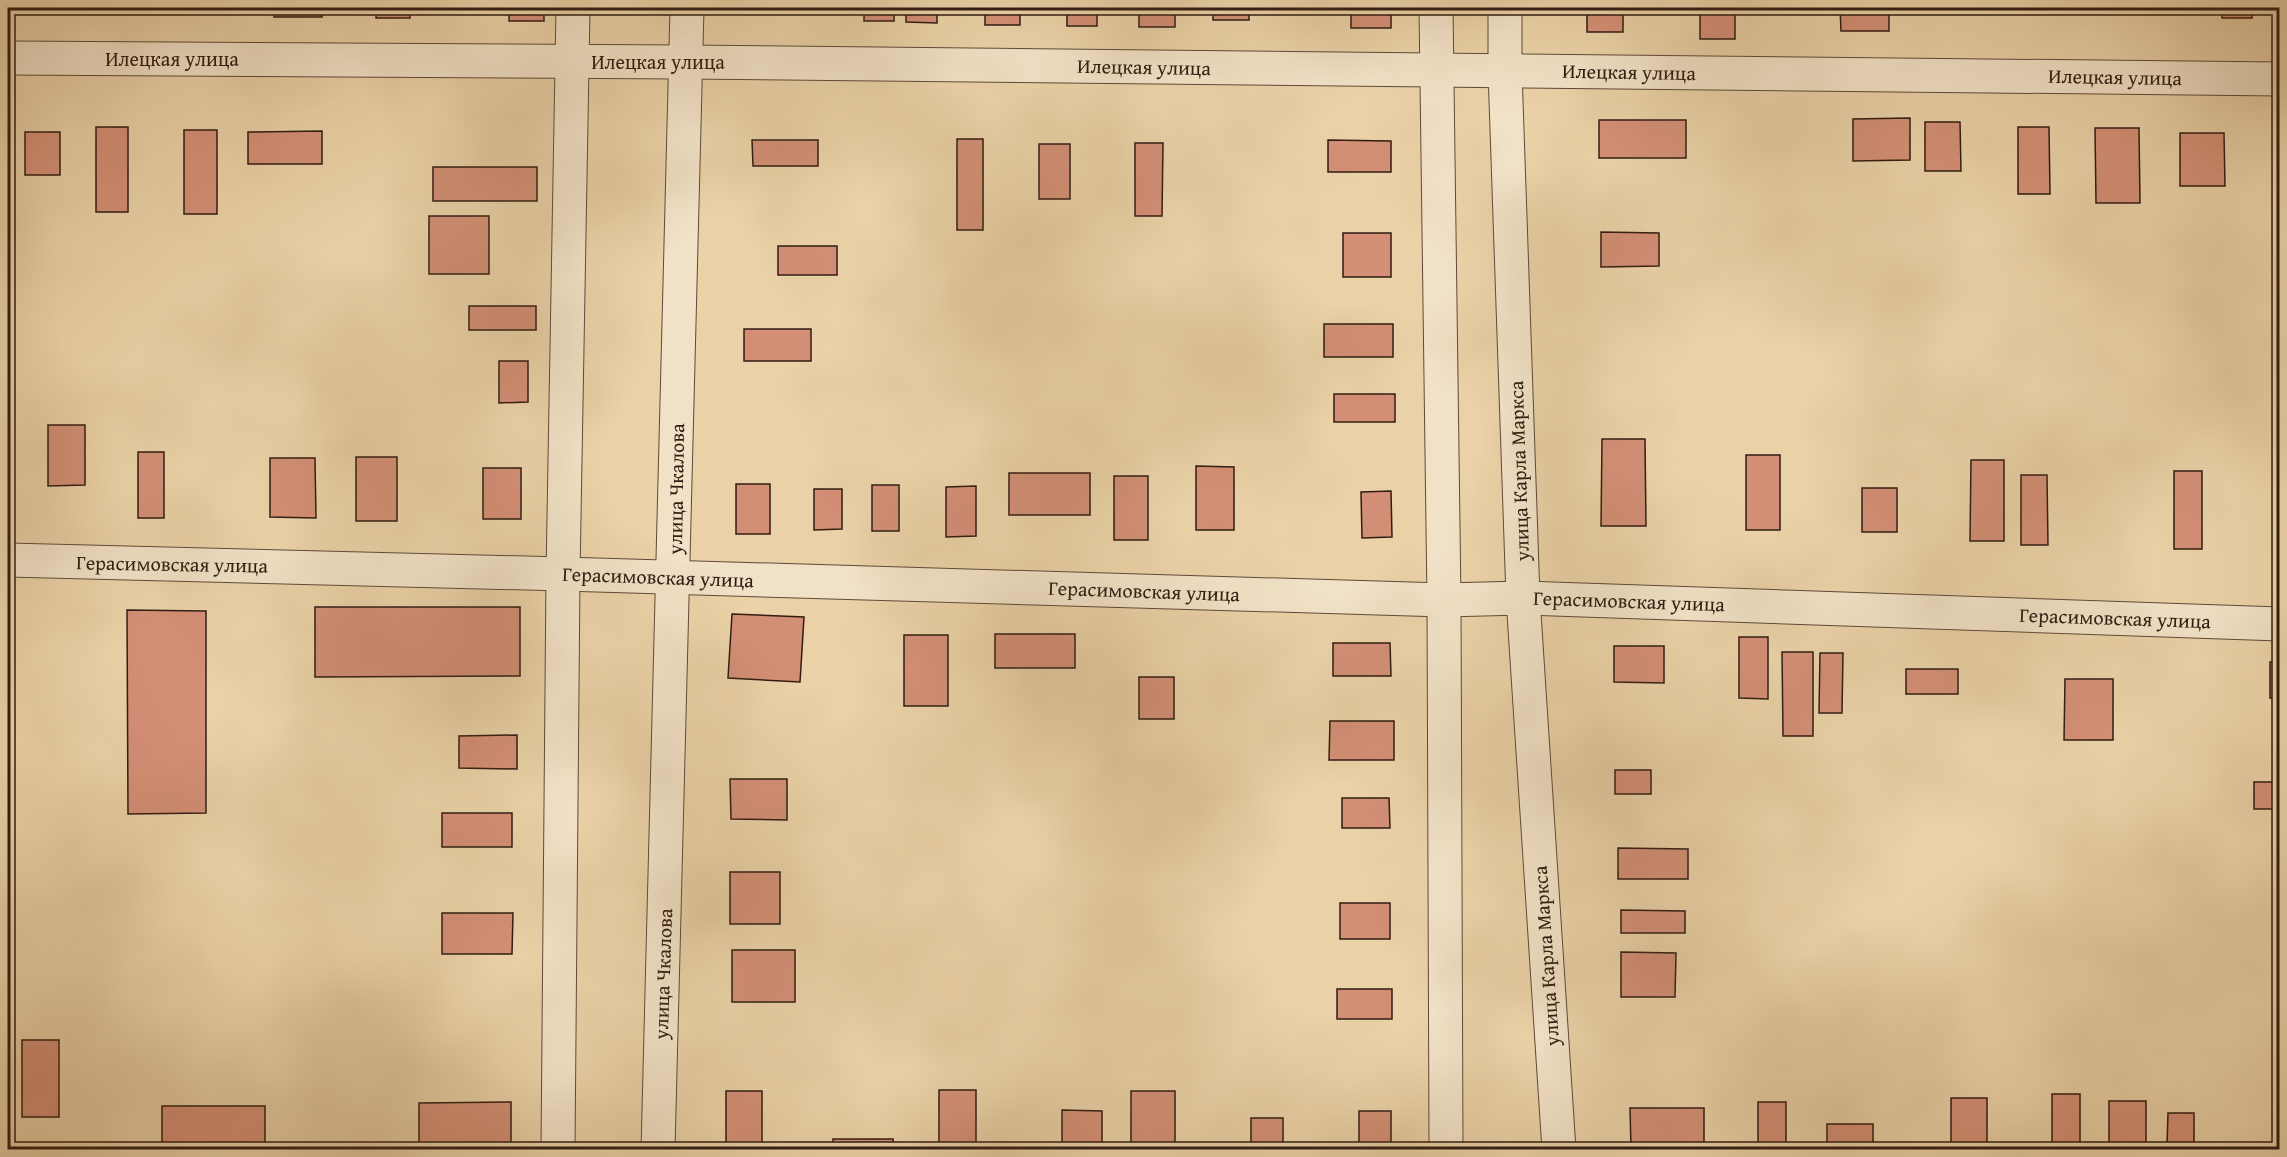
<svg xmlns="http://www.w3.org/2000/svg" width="2287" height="1157" font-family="'Gentium Book Plus',serif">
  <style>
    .building { fill: #d38f76; stroke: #311d12; stroke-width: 1.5 }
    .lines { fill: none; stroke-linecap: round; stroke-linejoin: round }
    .street-casing { stroke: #5f4a37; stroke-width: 35 }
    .street { stroke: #f1e1c6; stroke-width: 33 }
    .labels { text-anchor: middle; stroke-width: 4.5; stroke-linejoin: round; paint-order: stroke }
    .street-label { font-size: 20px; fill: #311d12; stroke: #f1e1c6 }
  </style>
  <rect width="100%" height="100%" fill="#ead1a7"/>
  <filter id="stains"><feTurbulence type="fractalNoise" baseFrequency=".00333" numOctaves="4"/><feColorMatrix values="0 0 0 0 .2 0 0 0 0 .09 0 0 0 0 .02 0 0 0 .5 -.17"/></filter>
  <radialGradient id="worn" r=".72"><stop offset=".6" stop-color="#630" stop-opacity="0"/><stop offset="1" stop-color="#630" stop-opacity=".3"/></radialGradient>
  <!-- building -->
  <g class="building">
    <rect x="274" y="8" width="48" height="9"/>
    <rect x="376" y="8" width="34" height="10"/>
    <rect x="509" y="8" width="35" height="13"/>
    <rect x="864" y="8" width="30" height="13"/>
    <path d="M906 8H937V23L906 22Z"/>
    <rect x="985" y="8" width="35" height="17"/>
    <rect x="1067" y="8" width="30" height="18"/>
    <rect x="1139" y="8" width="36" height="19"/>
    <rect x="1213" y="8" width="36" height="12"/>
    <rect x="1351" y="8" width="40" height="20"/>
    <rect x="1587" y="8" width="36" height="24"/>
    <rect x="1700" y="8" width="35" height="31"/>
    <path d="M1840 8H1889V31H1841Z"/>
    <rect x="1949" y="8" width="48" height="5"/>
    <path d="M2050 8H2095L2096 12 2051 13Z"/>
    <rect x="2222" y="8" width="30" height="10"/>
    <path d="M1910 118V160L1853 161V119Z"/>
    <rect x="1599" y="120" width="87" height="38"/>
    <path d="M1925 122H1960L1961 171H1925Z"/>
    <rect x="96" y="127" width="32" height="85"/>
    <path d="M2018 127H2049L2050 194H2018Z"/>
    <path d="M2095 128H2139L2140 203H2096Z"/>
    <rect x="184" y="130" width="33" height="84"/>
    <path d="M322 131V164H248V132Z"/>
    <rect x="25" y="132" width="35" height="43"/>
    <path d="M2180 133H2224L2225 186H2180Z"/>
    <rect x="957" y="139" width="26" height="91"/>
    <path d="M752 140H818V166H753Z"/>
    <path d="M1328 140 1391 141V172H1328Z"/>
    <path d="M1135 143H1163L1162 216H1135Z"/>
    <rect x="1039" y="144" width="31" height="55"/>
    <rect x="433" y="167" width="104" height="34"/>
    <rect x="429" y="216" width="60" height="58"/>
    <path d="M1601 232 1659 233V266L1601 267Z"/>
    <rect x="1343" y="233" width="48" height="44"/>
    <rect x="778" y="246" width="59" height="29"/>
    <rect x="469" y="306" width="67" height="24"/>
    <rect x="1324" y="324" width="69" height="33"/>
    <rect x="744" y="329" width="67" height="32"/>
    <path d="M499 361H528V402L499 403Z"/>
    <rect x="1334" y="394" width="61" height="28"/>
    <path d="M48 425H85V485L48 486Z"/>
    <path d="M1602 439H1645L1646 526H1601Z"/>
    <rect x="138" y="452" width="26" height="66"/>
    <rect x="1746" y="455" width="34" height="75"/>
    <rect x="356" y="457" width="41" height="64"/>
    <path d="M270 458H315L316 518 270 517Z"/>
    <path d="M1971 460H2004V541H1970Z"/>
    <path d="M1196 466 1234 467V530H1196Z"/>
    <rect x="483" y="468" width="38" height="51"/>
    <rect x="2174" y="471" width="28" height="78"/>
    <rect x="1009" y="473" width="81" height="42"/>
    <path d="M2021 475H2047L2048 545H2021Z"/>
    <rect x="1114" y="476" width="34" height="64"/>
    <rect x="736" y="484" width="34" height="50"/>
    <rect x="872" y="485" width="27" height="46"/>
    <path d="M976 486V536L946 537V487Z"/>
    <rect x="1862" y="488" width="35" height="44"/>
    <path d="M814 489H842V529L814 530Z"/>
    <path d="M1391 491 1392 537 1362 538 1361 492Z"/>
    <path d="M315 607H520V676L315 677Z"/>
    <path d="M127 610 206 611V813L128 814Z"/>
    <path d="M732 614 804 617 800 682 728 678Z"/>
    <rect x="995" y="634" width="80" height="34"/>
    <rect x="904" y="635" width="44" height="71"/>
    <path d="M1739 637H1768V699L1739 698Z"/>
    <path d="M1333 643H1390L1391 676H1333Z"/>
    <path d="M1614 646H1664V683L1614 682Z"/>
    <path d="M1782 652H1813V736H1783Z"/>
    <path d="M1820 653H1843L1842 713H1819Z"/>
    <rect x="2270" y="662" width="10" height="36"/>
    <rect x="1906" y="669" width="52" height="25"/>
    <rect x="1139" y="677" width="35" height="42"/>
    <path d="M2065 679H2113V740H2064Z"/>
    <path d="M1330 721H1394V760H1329Z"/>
    <path d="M517 735V769L459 768V736Z"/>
    <rect x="1615" y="770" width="36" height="24"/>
    <path d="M730 779H787V820L731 819Z"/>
    <rect x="2254" y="782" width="26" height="27"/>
    <path d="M1342 798H1389L1390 828H1342Z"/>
    <rect x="442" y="813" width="70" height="34"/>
    <path d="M1618 848 1688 849V879H1618Z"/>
    <rect x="730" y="872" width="50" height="52"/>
    <rect x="1340" y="903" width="50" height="36"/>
    <path d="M1621 910 1685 911V933H1621Z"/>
    <path d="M442 913H513L512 954H442Z"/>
    <rect x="732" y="950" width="63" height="52"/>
    <path d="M1621 952 1676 953 1675 997H1621Z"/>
    <rect x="1337" y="989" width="55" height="30"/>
    <rect x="22" y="1040" width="37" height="77"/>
    <rect x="939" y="1090" width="37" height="60"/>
    <rect x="726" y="1091" width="36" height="59"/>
    <rect x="1131" y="1091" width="44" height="59"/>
    <path d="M2052 1094H2080V1144L2052 1145Z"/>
    <rect x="1951" y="1098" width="36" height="52"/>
    <path d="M2109 1101H2146V1145L2109 1146Z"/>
    <path d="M511 1102V1150H419V1103Z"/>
    <rect x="1758" y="1102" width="28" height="48"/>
    <rect x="162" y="1106" width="103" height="44"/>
    <path d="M1630 1108H1704V1148H1631Z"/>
    <path d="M1062 1110 1102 1111V1150H1062Z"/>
    <rect x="1359" y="1111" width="32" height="39"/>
    <path d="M2168 1113H2194V1144L2167 1145Z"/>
    <rect x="1251" y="1118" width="32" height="32"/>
    <rect x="1827" y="1124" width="46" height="26"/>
    <path d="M833 1139H893L894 1150H833Z"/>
  </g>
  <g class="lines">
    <defs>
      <g id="street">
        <path d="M1436 8 1444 600 1446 1150"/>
        <path d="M1505 8V71L1523 598 1559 1150"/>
        <path d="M8 58 686 62 2280 79"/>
        <path d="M8 560 563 574 1444 600 1523 598 2280 624"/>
        <path d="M558 1150 563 574 573 8"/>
        <path d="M658 1150 687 8"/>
      </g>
    </defs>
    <!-- street casing -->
    <use href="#street" class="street-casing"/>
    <!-- street -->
    <use href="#street" class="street"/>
  </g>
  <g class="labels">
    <!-- street labels -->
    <g class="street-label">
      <text x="172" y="66">Илецкая улица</text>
      <text x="658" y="69">Илецкая улица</text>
      <text transform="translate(1144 67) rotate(1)" y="7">Илецкая улица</text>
      <text transform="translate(1629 72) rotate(1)" y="7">Илецкая улица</text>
      <text transform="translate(2115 77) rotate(1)" y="7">Илецкая улица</text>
      <text transform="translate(1519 471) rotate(-92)" y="7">улица Карла Маркса</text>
      <text transform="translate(676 489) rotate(-89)" y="7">улица Чкалова</text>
      <text transform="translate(172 564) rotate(1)" y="7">Герасимовская улица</text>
      <text transform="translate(658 577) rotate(2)" y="7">Герасимовская улица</text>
      <text transform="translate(1144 591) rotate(2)" y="7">Герасимовская улица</text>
      <text transform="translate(1629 601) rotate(2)" y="7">Герасимовская улица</text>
      <text transform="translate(2115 618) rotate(2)" y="7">Герасимовская улица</text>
      <text transform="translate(1546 956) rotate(-94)" y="7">улица Карла Маркса</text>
      <text transform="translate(663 974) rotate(-88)" y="7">улица Чкалова</text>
    </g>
  </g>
  <!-- margin -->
  <rect width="2287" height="1157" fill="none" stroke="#ead1a7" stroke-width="30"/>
  <rect x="9" y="9" width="2269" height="1139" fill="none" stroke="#311d12" stroke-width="3"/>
  <rect x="15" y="15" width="2257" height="1127" fill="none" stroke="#311d12" stroke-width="1.5"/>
  <rect width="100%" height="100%" filter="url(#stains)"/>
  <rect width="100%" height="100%" fill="url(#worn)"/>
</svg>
